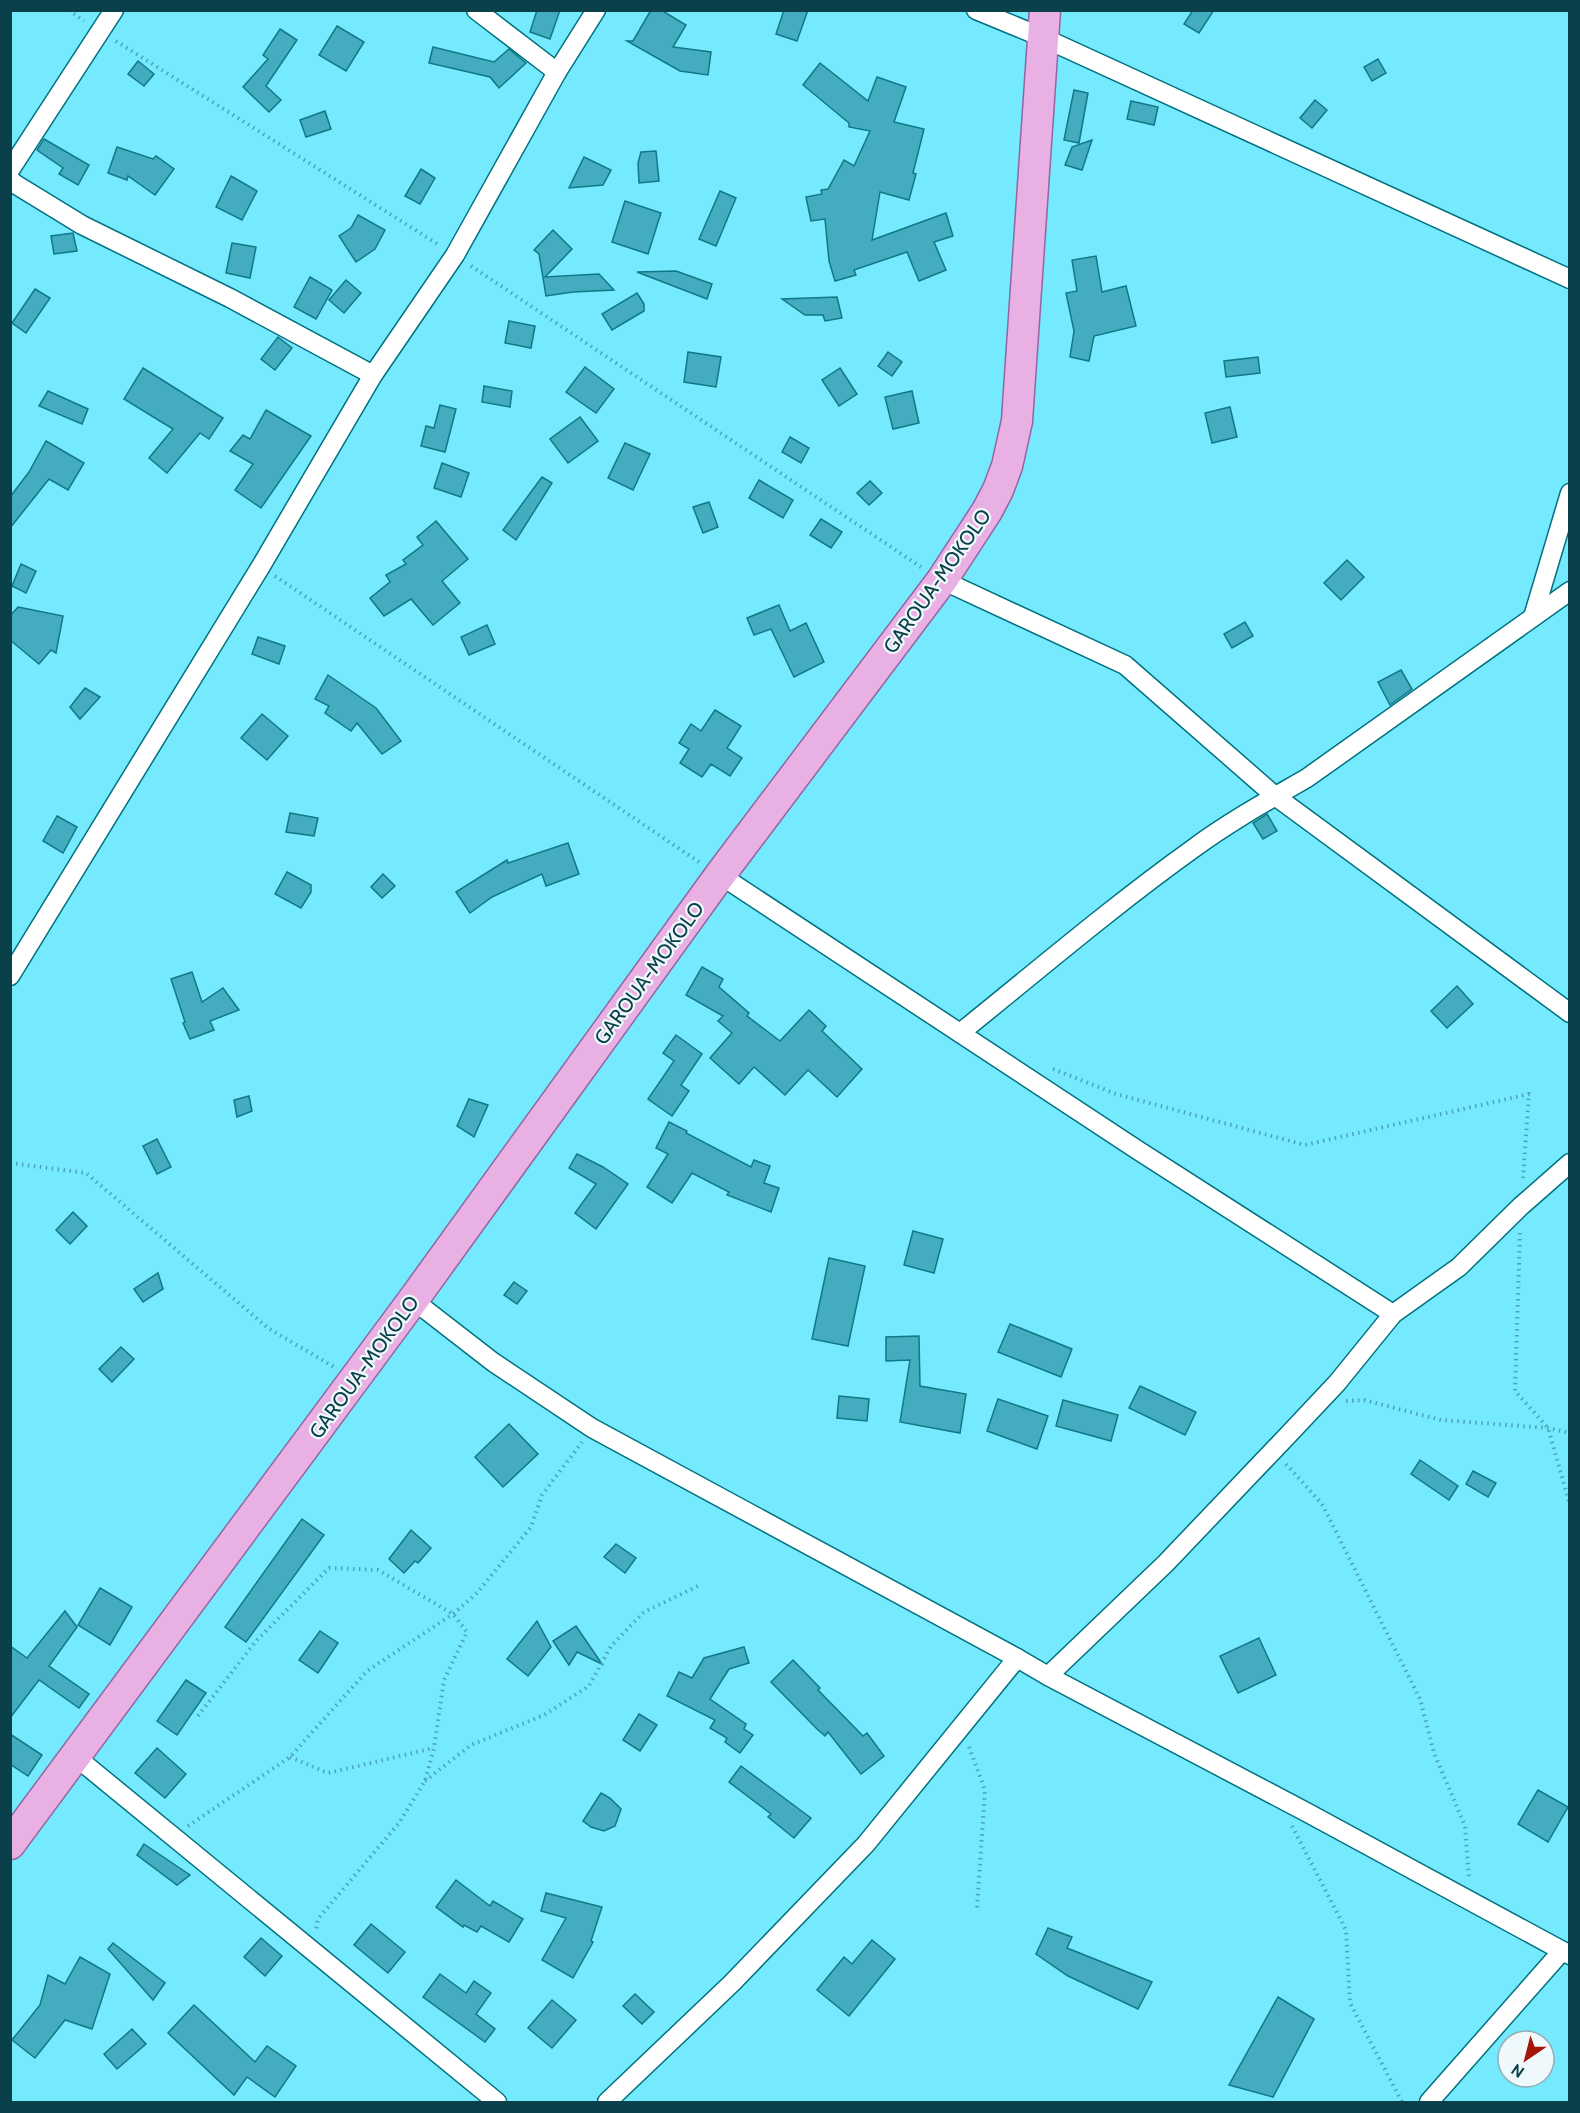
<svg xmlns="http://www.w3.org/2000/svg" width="1580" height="2113" font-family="Cabin,sans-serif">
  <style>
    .building { fill: #43acbe; stroke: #117886; stroke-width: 1.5 }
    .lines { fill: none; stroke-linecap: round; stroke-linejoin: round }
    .street-casing { stroke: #00717f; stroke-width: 21 }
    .primary-casing { stroke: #9266a2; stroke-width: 33 }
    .path { stroke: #4aa5b5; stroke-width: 4; stroke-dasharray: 1.5 4.5; stroke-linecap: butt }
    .street { stroke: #fff; stroke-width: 18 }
    .primary { stroke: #e9b0e4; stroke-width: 30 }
    .labels { text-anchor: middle; stroke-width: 4.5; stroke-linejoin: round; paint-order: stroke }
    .street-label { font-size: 20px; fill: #0a4049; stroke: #eff9fb }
  </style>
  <rect width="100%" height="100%" fill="#75eafe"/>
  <!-- building -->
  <g class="building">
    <path d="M537 10H560L550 39 530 32Z"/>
    <path d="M651 10H661L686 25 673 47 711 52 708 75 680 71 627 41H633Z"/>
    <path d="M784 10H808L797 41 776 34Z"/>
    <path d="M1193 10H1214L1199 33 1184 24Z"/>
    <path d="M337 26 364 42 346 71 319 55Z"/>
    <path d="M280 29 297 40 266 86 281 100 269 112 243 87 268 59 263 55Z"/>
    <path d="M433 47 494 62 509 49 526 63 499 88 490 77 429 63Z"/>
    <path d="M1378 59 1386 73 1372 81 1364 67Z"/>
    <path d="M138 61 154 74 144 86 128 74Z"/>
    <path d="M820 63 868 101 877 77 906 87 894 122 924 129 913 173 916 174 909 200 880 192 872 240 946 213 953 236 934 242 946 270 919 281 907 252 854 270 856 275 835 281 829 261 825 219 811 221 806 197 822 194 821 190 828 189 844 160 854 166 870 131 849 127V123L803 85Z"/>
    <path d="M1074 90 1088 93 1079 143 1064 140Z"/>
    <path d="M1315 100 1327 110 1312 128 1300 118Z"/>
    <path d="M1131 101 1158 107 1154 125 1127 119Z"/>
    <path d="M325 111 331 129 306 137 300 120Z"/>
    <path d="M44 139 89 165 78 185 59 174 63 168 37 150Z"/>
    <path d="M1092 140 1082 170 1065 165 1072 147Z"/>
    <path d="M117 147 153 159 156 156 174 169 155 195 128 176 127 180 108 173Z"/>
    <path d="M656 151 659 181 639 183 638 163 641 152Z"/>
    <path d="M584 157 611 170 603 185 569 188Z"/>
    <path d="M421 169 435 178 420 204 405 196Z"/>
    <path d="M231 176 257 191 242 220 216 207Z"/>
    <path d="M720 191 736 198 716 246 699 239Z"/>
    <path d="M625 201 661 213 648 254 612 242Z"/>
    <path d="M358 215 385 230 375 249 356 262 339 236 351 228Z"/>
    <path d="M553 230 572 249 545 277 599 274 614 290 573 292 546 296 539 254 534 250Z"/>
    <path d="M73 233 77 251 54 254 51 236Z"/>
    <path d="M232 243 256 247 250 278 226 273Z"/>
    <path d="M1096 256 1102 292 1126 286 1136 326 1094 336 1089 361 1070 357 1074 331 1066 293 1077 291 1072 260Z"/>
    <path d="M676 271 712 284 707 299 637 272Z"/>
    <path d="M310 277 332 290 316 319 294 307Z"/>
    <path d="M346 280 361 293 344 313 329 300Z"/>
    <path d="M35 289 50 298 26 333 12 323Z"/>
    <path d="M637 293 644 304V311L612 330 602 314Z"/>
    <path d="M837 297 842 318 825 321 823 315H805L782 299Z"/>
    <path d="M509 321 535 326 531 348 505 343Z"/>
    <path d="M278 337 292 348 275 370 261 359Z"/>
    <path d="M688 352 721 357 716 387 684 382Z"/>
    <path d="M888 352 902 362 892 376 878 366Z"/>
    <path d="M1258 357 1260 373 1226 377 1224 361Z"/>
    <path d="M585 367 614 389 596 413 566 392Z"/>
    <path d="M143 368 223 418 209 439 200 433 167 473 149 458 173 429 124 399Z"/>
    <path d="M840 368 857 394 839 406 822 380Z"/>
    <path d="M484 386 512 391 510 407 482 402Z"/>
    <path d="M48 391 88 409 82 424 39 406Z"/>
    <path d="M912 391 919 423 893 429 885 397Z"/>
    <path d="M440 405 456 409 445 452 421 446 426 426 434 428Z"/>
    <path d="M1230 407 1237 437 1212 443 1205 413Z"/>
    <path d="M266 410 311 436 261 508 235 490 253 464 230 451 243 435 250 439Z"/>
    <path d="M580 417 598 441 568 463 550 439Z"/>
    <path d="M790 437 809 448 801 463 782 452Z"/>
    <path d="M46 441 84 463 68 490 49 479 10 528V497L29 472Z"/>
    <path d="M625 443 650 454 633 490 608 478Z"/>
    <path d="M442 463 469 473 461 497 434 488Z"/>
    <path d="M542 477 552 483 516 540 503 530Z"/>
    <path d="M759 480 793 500 783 518 749 498Z"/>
    <path d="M870 481 882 493 869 505 857 493Z"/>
    <path d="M709 502 718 527 703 533 693 507Z"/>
    <path d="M821 519 842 532 831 548 810 535Z"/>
    <path d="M436 521 468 559 442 581 460 603 433 625 411 599 384 616 370 598 390 582 386 575 406 564 403 560 423 545 417 537Z"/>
    <path d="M1347 560 1364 577 1341 600 1324 583Z"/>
    <path d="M21 564 36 571 26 593 12 586Z"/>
    <path d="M779 605 790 631 806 623 824 662 794 677 771 629 754 635 747 618Z"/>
    <path d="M18 607 63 616 56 653 51 650 39 664 10 640V616Z"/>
    <path d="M1245 622 1253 636 1232 648 1224 634Z"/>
    <path d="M487 625 495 644 469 655 461 637Z"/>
    <path d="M258 637 285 646 279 664 252 654Z"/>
    <path d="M1401 670 1412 689 1390 705 1378 682Z"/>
    <path d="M328 675 376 708 401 741 382 754 357 723 351 731 325 713 329 706 315 699Z"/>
    <path d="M85 688 100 697 80 719 70 707Z"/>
    <path d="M715 710 741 726 727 748 742 758 730 776 711 764 702 777 680 763 689 749 679 743 691 724 701 731Z"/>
    <path d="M262 714 288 736 267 760 241 738Z"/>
    <path d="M290 813 318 818 314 836 286 832Z"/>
    <path d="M1267 814 1277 831 1263 839 1253 823Z"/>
    <path d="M57 816 77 827 63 853 43 841Z"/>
    <path d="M568 843 579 874 546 886 542 874 492 897 470 913 456 892 507 860 508 863Z"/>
    <path d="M287 872 311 885V892L301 908 275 894Z"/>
    <path d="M383 874 395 886 382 898 371 887Z"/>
    <path d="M702 967 723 979 719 987 749 1013 747 1016 780 1041 809 1010 826 1026 822 1031 862 1069 837 1097 808 1070 785 1095 754 1067 739 1084 710 1058 732 1033 718 1021 723 1016 686 995Z"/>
    <path d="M192 972 202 1002 223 988 239 1010 210 1021 214 1030 190 1039 183 1023 185 1022 171 979Z"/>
    <path d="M1457 986 1473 1004 1447 1028 1431 1011Z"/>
    <path d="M676 1035 702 1054 681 1085 689 1091 672 1116 648 1099 674 1061 663 1053Z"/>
    <path d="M249 1096 252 1111 237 1117 234 1100Z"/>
    <path d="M469 1099 488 1105 474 1137 457 1126Z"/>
    <path d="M669 1122 687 1131 686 1133 751 1167 754 1160 770 1166 764 1183 779 1188 771 1212 727 1195 729 1192 692 1173 672 1203 647 1187 668 1154 656 1148Z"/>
    <path d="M157 1139 171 1167 157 1174 143 1146Z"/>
    <path d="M577 1154 603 1167 628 1184 596 1229 575 1213 596 1184 569 1168Z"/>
    <path d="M73 1212 87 1226 70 1244 56 1230Z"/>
    <path d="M913 1231 943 1239 934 1273 904 1265Z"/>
    <path d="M829 1258 865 1266 848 1346 812 1339Z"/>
    <path d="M158 1273 163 1289 143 1302 134 1289Z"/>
    <path d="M514 1282 527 1291 517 1304 504 1295Z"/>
    <path d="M1010 1324 1072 1349 1061 1377 998 1352Z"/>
    <path d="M919 1336 920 1386 966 1394 960 1433 900 1422 910 1360 886 1361V1337Z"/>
    <path d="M121 1347 134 1359 112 1382 99 1369Z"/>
    <path d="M1140 1386 1196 1412 1185 1435 1129 1408Z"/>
    <path d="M839 1396 869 1399 867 1421 837 1418Z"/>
    <path d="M998 1399 1048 1416 1037 1449 987 1431Z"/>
    <path d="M1063 1400 1118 1415 1111 1441 1056 1426Z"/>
    <path d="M509 1424 538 1454 503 1487 475 1457Z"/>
    <path d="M1420 1460 1458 1486 1449 1500 1411 1474Z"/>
    <path d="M1473 1471 1496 1483 1488 1497 1466 1484Z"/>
    <path d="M302 1519 324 1535 246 1642 225 1627Z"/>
    <path d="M411 1530 431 1548 418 1563 415 1561 404 1573 389 1559Z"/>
    <path d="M616 1544 636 1558 625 1573 604 1557Z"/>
    <path d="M100 1588 132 1607 110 1645 78 1625Z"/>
    <path d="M65 1611 77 1627 49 1666 89 1694 79 1708 39 1680 10 1718V1646L27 1658Z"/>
    <path d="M537 1621 551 1647 528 1676 507 1659Z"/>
    <path d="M576 1626 602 1664 577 1652 569 1665 553 1641Z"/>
    <path d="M320 1631 338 1643 318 1673 299 1660Z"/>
    <path d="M1259 1638 1276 1675 1238 1693 1220 1656Z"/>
    <path d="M744 1647 749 1663 729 1669 710 1699 746 1724 744 1729 753 1735 740 1753 725 1742 727 1738 710 1728 715 1720 667 1696 679 1672 692 1678 704 1658Z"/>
    <path d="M793 1660 820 1688 818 1690 863 1736 867 1733 884 1756 861 1774 828 1732 825 1736 817 1729 771 1682Z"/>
    <path d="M186 1680 206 1693 177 1735 157 1721Z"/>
    <path d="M639 1714 657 1725 640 1751 623 1740Z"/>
    <path d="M10 1734 42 1755 28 1776 10 1764Z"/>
    <path d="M157 1748 186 1774 165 1798 135 1773Z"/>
    <path d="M741 1766 811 1818 794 1838 768 1817 771 1814 729 1782Z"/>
    <path d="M1538 1790 1568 1807 1548 1842 1518 1824Z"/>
    <path d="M601 1793 610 1798 621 1809 615 1826 604 1831 591 1827 583 1821Z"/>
    <path d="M144 1844 190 1875 177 1885 137 1855Z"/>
    <path d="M456 1880 490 1906 493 1901 523 1919 509 1942 481 1926 477 1932 464 1925 463 1927 436 1907Z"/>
    <path d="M546 1893 602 1907 591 1941 593 1942 573 1978 542 1960 566 1918 541 1911Z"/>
    <path d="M371 1924 405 1952 388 1973 354 1945Z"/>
    <path d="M1048 1928 1072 1937 1067 1948 1152 1982 1138 2009 1068 1976 1036 1954Z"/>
    <path d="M261 1938 282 1956 265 1976 244 1957Z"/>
    <path d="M872 1940 895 1959 849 2016 817 1990 844 1957 852 1964Z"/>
    <path d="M113 1943 165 1983 153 2000 108 1949Z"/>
    <path d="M80 1957 110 1974 92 2029 65 2020 35 2058 12 2040 40 2005 48 1975 65 1984Z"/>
    <path d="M440 1974 466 1993 474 1981 491 1993 476 2014 495 2029 485 2042 423 1997Z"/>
    <path d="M635 1994 654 2012 642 2024 623 2006Z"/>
    <path d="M1278 1997 1314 2019 1273 2097 1229 2085Z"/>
    <path d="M552 2000 576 2020 552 2048 528 2028Z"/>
    <path d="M194 2005 255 2062 267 2046 296 2066 275 2097 247 2077 234 2095 168 2033Z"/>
    <path d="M132 2029 146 2044 117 2069 104 2054Z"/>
  </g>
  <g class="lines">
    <defs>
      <g id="street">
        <path d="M476 10 557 72"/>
        <path d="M976 10 1044 38 1570 279"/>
        <path d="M10 170 114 10"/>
        <path d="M10 179 15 184 82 225 230 298 373 375"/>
        <path d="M942 580 1125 665 1275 796 1570 1013"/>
        <path d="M1533 617 1570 493"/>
        <path d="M720 875 1139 1151 1393 1314"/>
        <path d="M10 976 261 566 373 375 455 255 557 72 596 10"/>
        <path d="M960 1033C1037 971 1113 906 1194 848 1229 822 1269 800 1307 778L1570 591"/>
        <path d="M413 1300 493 1362 592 1428 1017 1658 1048 1676 1308 1813 1570 1955"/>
        <path d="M1048 1676 1166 1563 1289 1434 1337 1383 1393 1314 1459 1267 1521 1206 1570 1163"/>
        <path d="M76 1757 497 2102"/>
        <path d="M607 2102 732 1983 866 1844 1017 1658"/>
        <path d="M1429 2102 1562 1951"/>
      </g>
      <path id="primary" d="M10 1844 413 1300 720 875 942 580 987 511 998 490 1007 466 1017 421 1045 10"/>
    </defs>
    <!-- street casing -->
    <use href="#street" class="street-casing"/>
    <!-- primary casing -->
    <use href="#primary" class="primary-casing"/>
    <!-- path -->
    <g class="path">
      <path d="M69 10 84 21"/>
      <path d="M116 41 439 245"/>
      <path d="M471 266 921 567"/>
      <path d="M275 576 699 862"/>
      <path d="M1053 1069 1116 1094 1305 1145 1529 1094 1523 1178"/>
      <path d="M10 1163 86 1173 268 1328 334 1367"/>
      <path d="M1520 1233 1515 1391 1548 1428 1570 1505"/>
      <path d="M1346 1401 1364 1400 1441 1420 1548 1428 1570 1433"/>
      <path d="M1286 1464 1322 1504 1420 1699 1434 1753 1465 1826 1469 1879"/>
      <path d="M198 1716 256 1641 329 1568 378 1570 453 1614 467 1632 444 1680 434 1748 425 1781 399 1823 318 1919 316 1930"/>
      <path d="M969 1747 985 1790 977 1908"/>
      <path d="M290 1757 328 1773 434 1748"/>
      <path d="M425 1781 471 1745 544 1715 589 1686 611 1646 644 1612 698 1586"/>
      <path d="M188 1826 290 1757 367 1671 453 1614 477 1593 531 1527 542 1495 582 1442"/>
      <path d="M1292 1826 1346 1930 1350 2003 1402 2102"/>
    </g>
    <!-- street -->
    <use href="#street" class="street"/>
    <!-- primary -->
    <use href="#primary" class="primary"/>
  </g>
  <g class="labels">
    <!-- street labels -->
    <g class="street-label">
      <text transform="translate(937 581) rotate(-55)" y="7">GAROUA-MOKOLO</text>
      <text transform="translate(649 973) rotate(-54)" y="7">GAROUA-MOKOLO</text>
      <text transform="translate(364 1367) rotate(-54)" y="7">GAROUA-MOKOLO</text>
    </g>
  </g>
  <!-- border -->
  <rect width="1580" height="2113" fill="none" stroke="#0a4049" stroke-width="24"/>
  <!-- north arrow -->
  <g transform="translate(1526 2059) rotate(215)"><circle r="28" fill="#eff9fb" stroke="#93afb4" stroke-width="1.5"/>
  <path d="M0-4.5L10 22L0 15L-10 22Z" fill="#a71507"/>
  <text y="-9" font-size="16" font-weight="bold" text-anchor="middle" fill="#0a4049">N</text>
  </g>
</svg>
